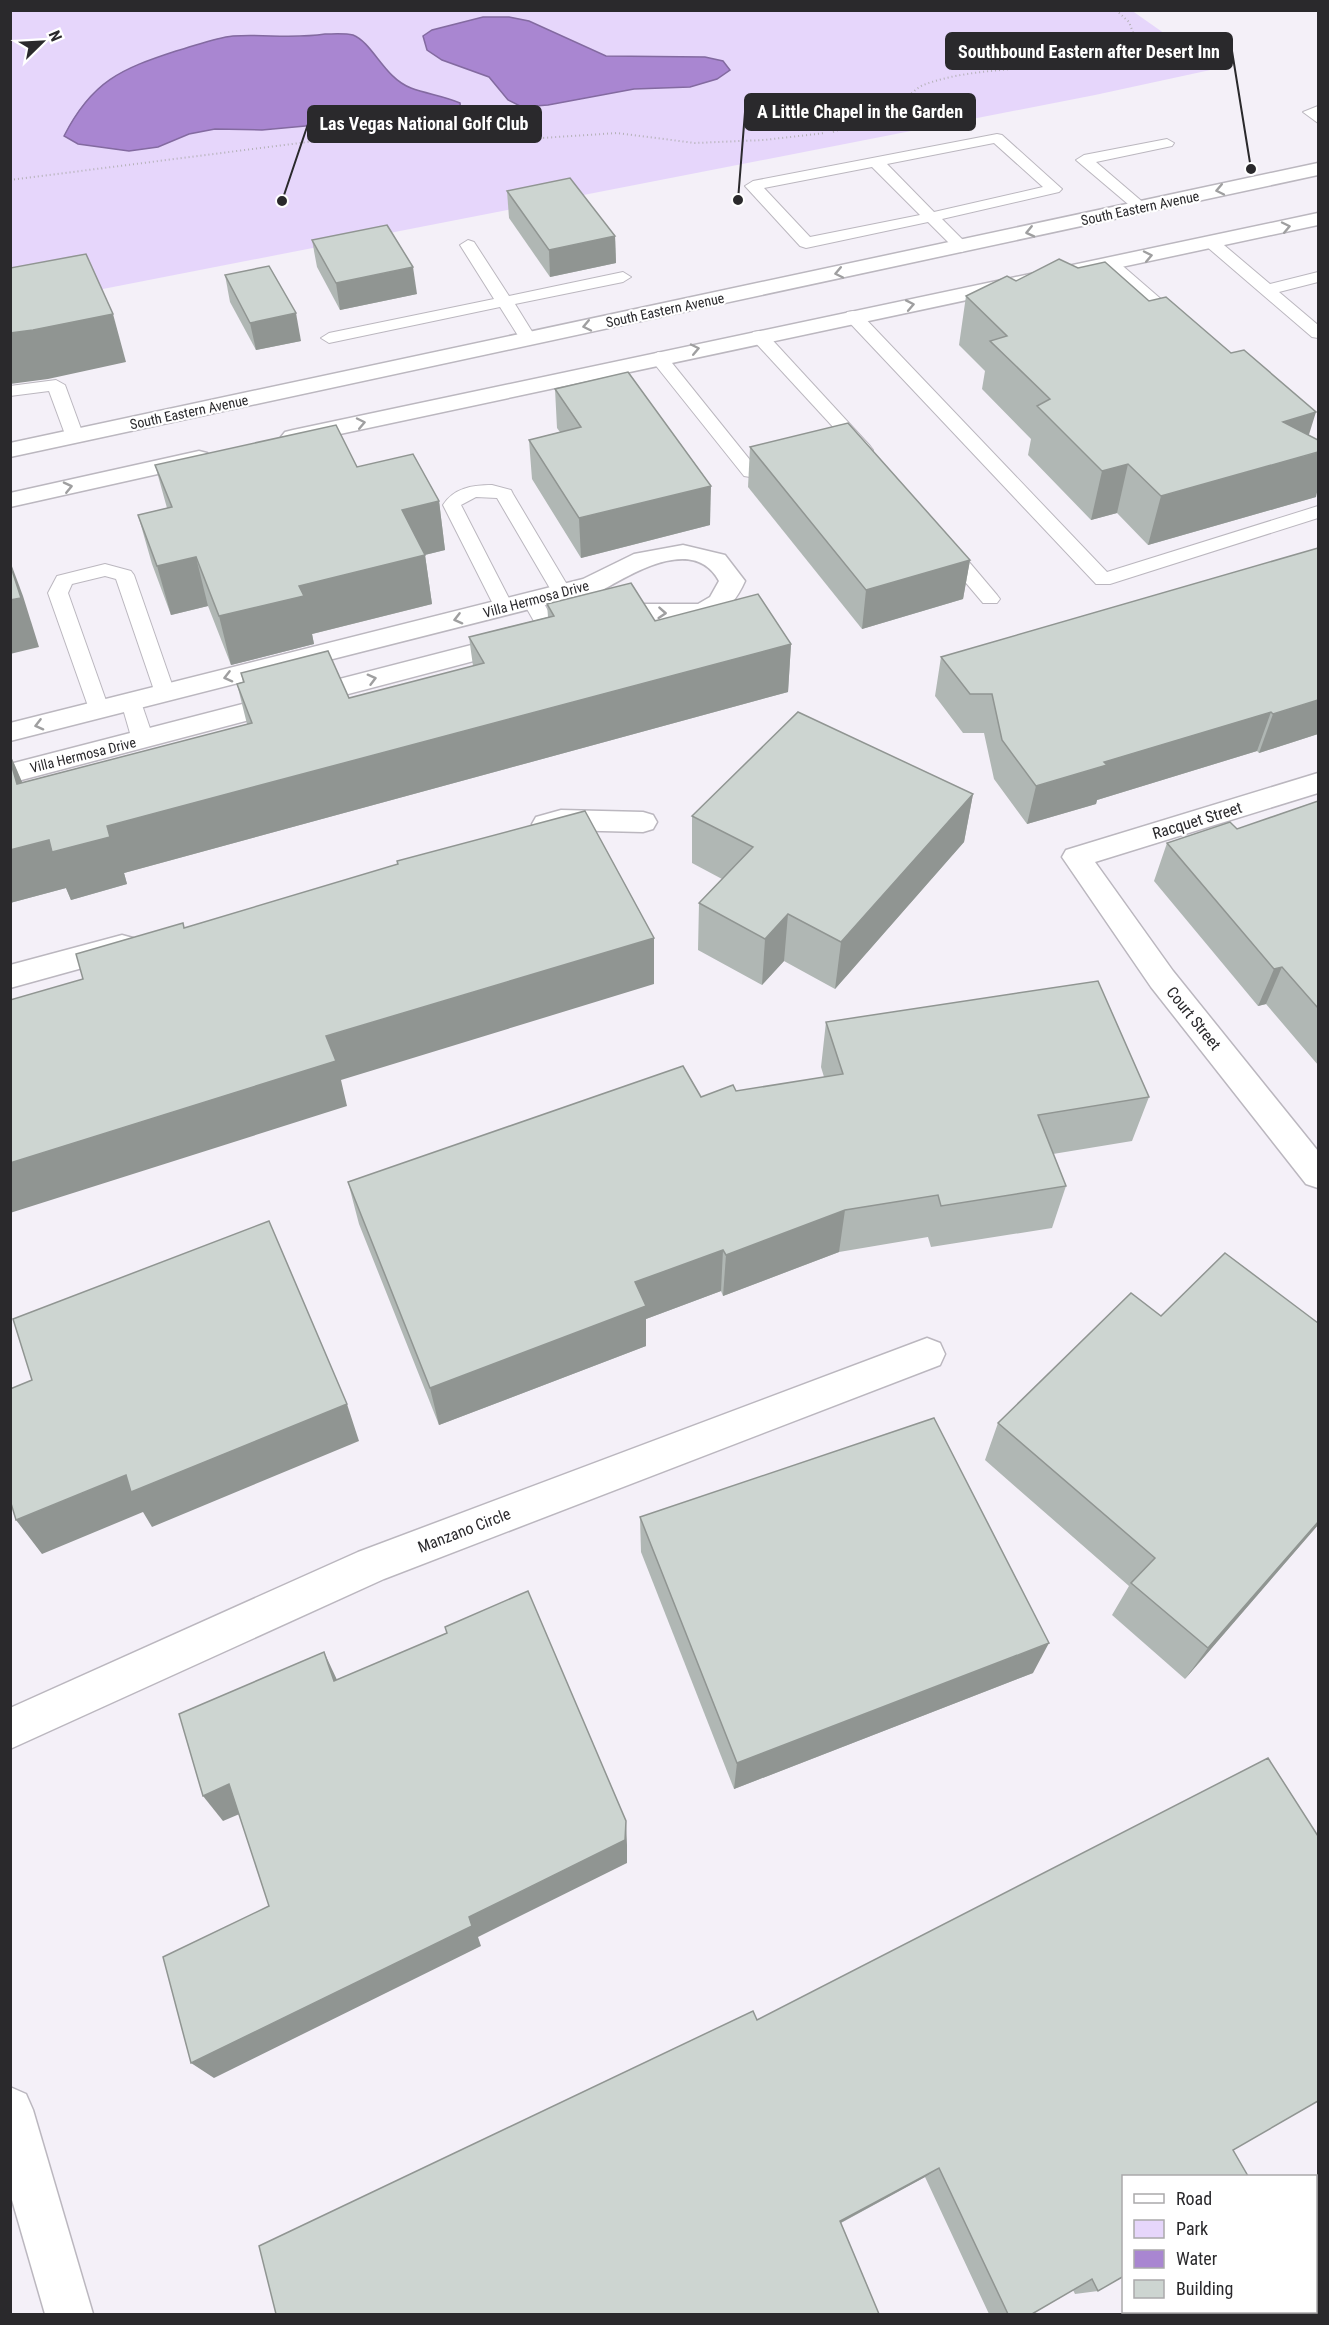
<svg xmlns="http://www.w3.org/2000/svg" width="1329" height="2325" font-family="'Roboto Condensed',sans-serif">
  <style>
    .green { fill: #e6d6fb }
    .water { fill: #a986d1; stroke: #836aa0; stroke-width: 1.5 }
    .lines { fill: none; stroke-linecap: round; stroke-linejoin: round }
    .service-casing { stroke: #bbb7bf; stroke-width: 2 }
    .minor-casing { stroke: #bbb7bf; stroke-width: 3 }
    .primary-casing { stroke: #bbb7bf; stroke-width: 3 }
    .path { stroke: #b4b1b7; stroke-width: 2; stroke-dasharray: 1 3; stroke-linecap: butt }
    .service { fill: #fff; fill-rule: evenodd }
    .minor { fill: #fff; fill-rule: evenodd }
    .primary { fill: #fff; fill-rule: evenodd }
    .wall { fill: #b0b7b4 }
    .shaded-wall { fill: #909592 }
    .building { fill: #cdd5d1; stroke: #909592; stroke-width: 1.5 }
    .oneway { stroke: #9f9fa0 }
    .labels { text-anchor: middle; stroke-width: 4.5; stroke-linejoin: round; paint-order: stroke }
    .far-street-label { font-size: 14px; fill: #2a292c; stroke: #fff }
    .street-label { font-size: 16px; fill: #2a292c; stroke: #fff }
    .leader { fill: none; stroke: #2a292c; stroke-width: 2 }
    .callout-dot { fill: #2a292c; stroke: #fff; stroke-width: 2 }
    .callout { fill: #2a292c; stroke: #2a292c; stroke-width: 2 }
    .callout-label { font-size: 18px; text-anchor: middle; font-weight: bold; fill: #fff }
  </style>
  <rect width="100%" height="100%" fill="#f4f0f8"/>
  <!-- green -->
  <path class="green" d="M1131 10 1215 69 1095 95 11 307V11Z"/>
  <!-- water -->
  <g class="water">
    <path d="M483 17H509L529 21 606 56 705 57 723 61 730 70 717 79 690 87 634 89 548 105 522 107 508 100 489 77 442 60 427 50 423 36 432 30Z"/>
    <path d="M325 34C333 34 345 33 353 35 373 43 384 78 411 88 427 94 444 96 460 103L461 113 436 121 349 122 262 130 215 129 189 134 158 147 129 151 78 144 64 136C92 81 121 69 176 51 195 46 214 38 233 36 264 34 294 39 325 34Z"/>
  </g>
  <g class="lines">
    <defs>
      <g id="service">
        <path d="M1318 106V123L1303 112Z"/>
        <path d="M997 134 1002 135 1062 189 1059 192 942 219 970 247 962 252 956 250 928 222 806 248 800 246 745 186 753 181ZM994 143 1043 187 934 212 887 164ZM872 167 920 215 810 237 764 188Z"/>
        <path d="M1167 139 1174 143 1172 146 1096 162 1145 204 1148 207 1145 210H1135L1076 160 1084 155Z"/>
        <path d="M1212 238 1218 240 1270 284 1318 272V282L1279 292 1318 325V338L1312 337 1206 246 1204 243 1206 240Z"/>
        <path d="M468 240 474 242 509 296 623 272 631 277 623 282 515 304 536 338 528 343 522 342 500 307 329 343 321 338 329 333 494 299 460 245Z"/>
        <path d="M1111 259 1117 261 1184 319 1186 323 1184 327H1172L1105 267 1103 264 1105 261Z"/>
        <path d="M853 311 859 312 1107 572 1318 506V518L1110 584H1096L847 320 845 316 847 312Z"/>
        <path d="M759 331 765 332 870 446 873 450 870 454H858L753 340 751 336 753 332Z"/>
        <path d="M658 352 664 353 754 465 782 459 788 460 791 464 788 468 750 477 744 476 649 357Z"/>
        <path d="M56 380 65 385 84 437 81 441 75 442 66 437 49 391 10 396V386Z"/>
        <path d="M492 485 511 490 513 494 572 593 569 597H555L497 498 476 497 461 505 514 608 511 612H497L443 505C454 488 472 485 492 485Z"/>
        <path d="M946 541 953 543 997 595 1000 599 997 603H983L939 551 936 547Z"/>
        <path d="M105 564 131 571 134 575 175 693 172 698H158L155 693 116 579 105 576 72 584 68 593 109 709 106 714H92L89 709 48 593 57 576Z"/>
        <path d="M532 594 539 596 542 600 560 632 557 637H543L540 632 522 600 525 596Z"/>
        <path d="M131 695 138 697 141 702 154 740 150 745H136L132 740 121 702 124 697Z"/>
      </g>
      <g id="minor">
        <path d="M683 545 725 555 745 581C723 631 691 618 646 620 628 621 612 629 595 625L591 619 595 613 644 604H698L710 597 719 581C694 535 633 573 601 591L10 741V723L583 579 634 554Z"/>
        <path d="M514 634 523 636 527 642 523 648 10 783V764Z"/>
        <path d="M1318 773V793L1095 862 1173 971 1318 1151V1188L1306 1184 1151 987 1062 857 1066 850Z"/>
        <path d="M561 810 643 812 653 815 657 822 653 829 643 832 561 830 546 834 536 831 532 824 536 817Z"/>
        <path d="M122 935 133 938 137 946 133 954 10 988V965Z"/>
        <path d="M927 1338 940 1343 945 1354 940 1365 384 1579 10 1749V1708L358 1552Z"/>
        <path d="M10 2087 26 2094 33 2110 93 2314H45L10 2193Z"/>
      </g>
      <g id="primary">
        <path d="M1318 163V175L10 457V443Z"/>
        <path d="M1318 213V225L293 444 285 442 281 437 285 432 293 430Z"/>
        <path d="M199 451 207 453 211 458 207 463 10 507V493Z"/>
      </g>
    </defs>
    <!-- service casing -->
    <use href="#service" class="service-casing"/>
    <!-- minor casing -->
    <use href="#minor" class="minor-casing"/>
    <!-- primary casing -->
    <use href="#primary" class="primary-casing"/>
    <!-- path -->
    <g class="path">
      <path d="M833 132C856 124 879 115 900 103 909 97 916 87 926 84 993 60 1074 79 1134 35L1129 22 1116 10"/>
      <path d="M10 180 331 139 387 136 512 140 617 133 695 143 764 140 825 133"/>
    </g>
    <!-- service -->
    <use href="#service" class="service"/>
    <!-- minor -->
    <use href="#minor" class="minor"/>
    <!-- primary -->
    <use href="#primary" class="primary"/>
  </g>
  <!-- wall -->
  <g class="wall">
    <path d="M507 191 615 236 616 263 550 277 509 218Z"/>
    <path d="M312 240 417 294 340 310 317 267Z"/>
    <path d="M1078 268 1149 301 1309 435 1316 497 1148 545 1117 513 1091 520 1028 455 1031 439 982 389 985 371 959 345 966 296 1016 281Z"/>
    <path d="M225 275 301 341 256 350 230 302Z"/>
    <path d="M555 389 710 525 581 558 532 479 529 440 560 432 557 428Z"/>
    <path d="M750 447 970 560 963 599 862 629 748 487Z"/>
    <path d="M155 465 357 467 439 501 445 550 425 555 432 604 312 634 314 644 231 665 208 606 171 615 152 564 138 515 167 508Z"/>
    <path d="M1318 548V734L1259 753 1257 751 1097 800 1096 804 1027 824 994 779 984 733H963L935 696 941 657Z"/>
    <path d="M547 604 791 644 788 692 124 873 127 884 71 900 66 888 10 903V754L22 783 247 724 237 684 243 682 241 673 349 698 473 666 469 637 548 617Z"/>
    <path d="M973 794 964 842 835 989 784 961 762 985 698 950 699 903 722 879 692 863V816Z"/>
    <path d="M1318 801V1065L1266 1004 1258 1006 1154 881 1167 843 1237 829Z"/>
    <path d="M826 1022 1149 1097 1132 1141 1053 1154 1066 1186 1052 1228 931 1247 928 1237 839 1252 723 1296 721 1291 646 1319V1346L439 1425 359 1224 348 1182 701 1097 824 1077 821 1067Z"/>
    <path d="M998 1423 1318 1525 1185 1679 1112 1615 1129 1586 985 1460Z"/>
    <path d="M640 1517 1033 1673 734 1789 641 1552Z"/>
    <path d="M757 2020 1233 2150 1098 2291 1075 2294 1073 2290 1032 2314H989L925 2177 841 2223Z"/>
  </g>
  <!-- shaded-wall -->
  <g class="shaded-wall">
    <path d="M615 236 616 263 550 277 549 250Z"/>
    <path d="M413 267 417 294 340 310 336 283Z"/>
    <path d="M296 313 301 341 256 350 250 323Z"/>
    <path d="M113 314 126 362 48 379 10 384V333Z"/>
    <path d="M1316 412 1302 457 1318 452V488L1316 497 1148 545 1161 496 1283 422Z"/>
    <path d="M1128 464 1117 513 1091 520 1102 471Z"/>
    <path d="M711 486 710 525 581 558 579 518Z"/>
    <path d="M439 501 445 550 408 559 402 510Z"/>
    <path d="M425 555 432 604 312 634 314 644 231 665 219 616 299 586Z"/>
    <path d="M196 557 208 606 171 615 157 566Z"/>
    <path d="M970 560 963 599 862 629 866 590Z"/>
    <path d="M10 561 23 596 39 647 10 654Z"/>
    <path d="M791 644 788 692 124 873 127 884 71 900 66 888 10 903V850L107 826Z"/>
    <path d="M1318 700V734L1259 753 1273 714Z"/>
    <path d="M1271 712 1257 751 1097 800 1096 804 1027 824 1036 786 1104 762Z"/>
    <path d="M10 754 26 791 17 784 10 760Z"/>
    <path d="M973 794 964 842 835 989 841 942Z"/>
    <path d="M788 914 784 961 762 985 765 939Z"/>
    <path d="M654 938V984L341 1080 347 1106 10 1213V1163L326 1036Z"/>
    <path d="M1282 967 1266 1004 1258 1006 1274 969Z"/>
    <path d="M845 1210 839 1252 723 1296 726 1255Z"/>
    <path d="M723 1250 721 1291 646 1319V1346L439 1425 430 1388 635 1282Z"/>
    <path d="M347 1404 359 1441 152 1527 143 1512 42 1554 16 1520 126 1475Z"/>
    <path d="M1318 1522V1525L1185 1679 1208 1648Z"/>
    <path d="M1049 1643 1033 1673 734 1789 737 1763Z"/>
    <path d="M324 1652 338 1682 334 1681Z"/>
    <path d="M229 1784 249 1810 223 1821 203 1796Z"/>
    <path d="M626 1821 627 1845V1863L478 1937 481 1946 214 2078 191 2063 469 1917Z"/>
    <path d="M939 2168 925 2177 831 2228 840 2221Z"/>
  </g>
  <!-- building -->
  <g class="building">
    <path d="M570 178 615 236 549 250 507 191Z"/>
    <path d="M387 225 413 267 336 283 312 240Z"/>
    <path d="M86 254 113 314 33 330 10 333V268Z"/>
    <path d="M1059 259 1078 268 1105 262 1149 301 1166 297 1231 353 1244 350 1316 412 1283 422 1318 440V452L1161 496 1128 464 1102 471 1037 406 1050 399 990 341 1007 336 966 296 1007 276 1016 281Z"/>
    <path d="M269 266 296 313 250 323 225 275Z"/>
    <path d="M628 372 711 486 579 518 529 440 581 427 555 389Z"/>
    <path d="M848 423 970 560 866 590 750 447Z"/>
    <path d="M336 425 357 467 413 454 439 501 402 510 425 555 299 586 304 596 219 616 196 557 157 566 138 515 172 507 155 465Z"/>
    <path d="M1318 548V700L1273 714 1271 712 1104 762 1107 765 1036 786 1002 740 992 694H970L941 657Z"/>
    <path d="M10 564 21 598 10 600Z"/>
    <path d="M631 583 655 621 758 594 791 644 107 826 110 837 52 852 49 840 10 850V760L17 784 252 723 237 684 244 682 241 673 328 651 349 698 484 663 469 637 554 616 547 604Z"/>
    <path d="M798 712 973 794 841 942 788 914 765 939 699 903 753 847 692 816Z"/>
    <path d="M1318 801V1008L1282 967 1274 969 1167 843 1230 822 1237 829Z"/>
    <path d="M585 811 654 938 326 1036 336 1061 10 1163V1000L83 979 76 954 183 923 184 928 398 864 397 861Z"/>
    <path d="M1098 981 1149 1097 1038 1115 1066 1186 941 1206 938 1195 845 1210 726 1255 723 1250 635 1282 646 1306 430 1388 348 1182 683 1066 701 1097 733 1085 736 1091 843 1074 826 1022Z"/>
    <path d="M269 1221 347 1404 131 1492 126 1475 16 1520 10 1500V1389L32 1380 13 1319Z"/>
    <path d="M1225 1253 1318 1323V1522L1208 1648 1131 1583 1155 1558 998 1423 1131 1293 1161 1316Z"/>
    <path d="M934 1418 1049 1643 737 1763 640 1517Z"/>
    <path d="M528 1591 626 1821 625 1840 469 1917 472 1926 191 2063 163 1957 269 1906 229 1784 203 1796 179 1714 324 1652 334 1681 447 1633 445 1627Z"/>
    <path d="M1268 1758 1318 1836V2101L1233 2150 1248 2176H1124V2276L1098 2291 1092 2279 1032 2314H1008L939 2168 840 2221 879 2314H276L259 2246 753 2011 757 2020Z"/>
  </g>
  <!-- one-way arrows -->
  <defs><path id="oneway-chevron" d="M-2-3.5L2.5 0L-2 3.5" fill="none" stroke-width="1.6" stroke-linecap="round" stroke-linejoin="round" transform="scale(1.5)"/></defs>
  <g class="oneway">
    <use href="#oneway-chevron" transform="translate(1220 190) rotate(168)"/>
    <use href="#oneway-chevron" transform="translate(1286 227) rotate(-12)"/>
    <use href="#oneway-chevron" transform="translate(1030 232) rotate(167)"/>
    <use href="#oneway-chevron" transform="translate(1148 256) rotate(-12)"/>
    <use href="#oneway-chevron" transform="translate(839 273) rotate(168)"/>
    <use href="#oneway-chevron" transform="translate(910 305) rotate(-11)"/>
    <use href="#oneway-chevron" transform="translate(587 326) rotate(168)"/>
    <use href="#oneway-chevron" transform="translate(695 349) rotate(-12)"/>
    <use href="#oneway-chevron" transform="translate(361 423) rotate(-12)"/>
    <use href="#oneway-chevron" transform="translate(68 487) rotate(-13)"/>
    <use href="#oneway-chevron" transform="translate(662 613) rotate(4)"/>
    <use href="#oneway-chevron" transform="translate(458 619) rotate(166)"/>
    <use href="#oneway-chevron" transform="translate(228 677) rotate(166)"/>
    <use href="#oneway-chevron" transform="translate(372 679) rotate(-15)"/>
    <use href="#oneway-chevron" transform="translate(39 725) rotate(166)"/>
  </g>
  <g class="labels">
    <!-- far-street labels -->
    <g class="far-street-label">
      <text transform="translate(1140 208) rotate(-12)" y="5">South Eastern Avenue</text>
      <text transform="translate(665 310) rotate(-12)" y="5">South Eastern Avenue</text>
      <text transform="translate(189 412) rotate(-12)" y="5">South Eastern Avenue</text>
      <text transform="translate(536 599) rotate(-15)" y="5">Villa Hermosa Drive</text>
      <text transform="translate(83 755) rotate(-14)" y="5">Villa Hermosa Drive</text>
    </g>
    <!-- street labels -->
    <g class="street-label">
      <text transform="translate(1197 820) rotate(-17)" y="6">Racquet Street</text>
      <text transform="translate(1194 1018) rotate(51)" y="6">Court Street</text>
      <text transform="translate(464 1530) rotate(-21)" y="6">Manzano Circle</text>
    </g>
  </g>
  <!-- callouts -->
  <path class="leader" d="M1251 169L1232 51M738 200L745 112M282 201L308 124"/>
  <g class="callout-dot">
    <circle cx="1251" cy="169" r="6"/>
    <circle cx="738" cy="200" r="6"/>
    <circle cx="282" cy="201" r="6"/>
  </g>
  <g class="callout">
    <rect x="946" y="33" width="286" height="36" rx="6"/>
    <rect x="745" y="94" width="230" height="36" rx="6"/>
    <rect x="308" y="106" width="233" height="36" rx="6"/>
  </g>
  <g class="callout-label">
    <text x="1089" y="58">Southbound Eastern after Desert Inn</text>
    <text x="860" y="118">A Little Chapel in the Garden</text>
    <text x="424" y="130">Las Vegas National Golf Club</text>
  </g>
  <!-- border -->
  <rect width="1329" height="2325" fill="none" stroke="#2a292c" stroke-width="24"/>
  <!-- legend -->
  <rect x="1122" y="2175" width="195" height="138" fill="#ffffff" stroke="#aaa9ab" stroke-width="1.5"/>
  <rect x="1134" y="2194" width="30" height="9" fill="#ffffff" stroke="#aaa9ab" stroke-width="1.5"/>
  <text x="1176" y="2205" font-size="18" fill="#2a292c">Road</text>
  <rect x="1134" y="2220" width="30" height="18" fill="#e6d6fb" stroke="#aaa9ab" stroke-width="1.5"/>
  <text x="1176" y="2235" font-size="18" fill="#2a292c">Park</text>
  <rect x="1134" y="2250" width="30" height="18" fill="#a986d1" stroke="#aaa9ab" stroke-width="1.5"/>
  <text x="1176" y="2265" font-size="18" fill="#2a292c">Water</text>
  <rect x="1134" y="2280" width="30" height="18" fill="#cdd5d1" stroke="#aaa9ab" stroke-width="1.5"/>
  <text x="1176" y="2295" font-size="18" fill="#2a292c">Building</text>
  <!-- north arrow -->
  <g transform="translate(42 42) rotate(66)" stroke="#ffffff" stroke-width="4.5" paint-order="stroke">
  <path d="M0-4.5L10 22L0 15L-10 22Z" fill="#2a292c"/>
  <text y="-9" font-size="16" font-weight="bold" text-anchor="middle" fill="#2a292c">N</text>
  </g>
</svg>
